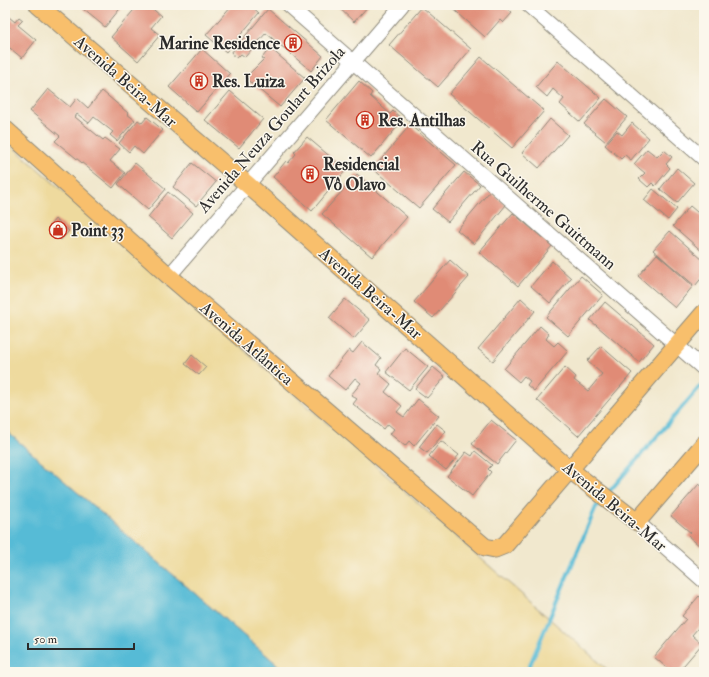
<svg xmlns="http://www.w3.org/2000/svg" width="709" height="677" font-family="'IM FELL Double Pica',serif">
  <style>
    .sand { fill: #eeda9e; stroke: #8c8264 }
    .water { fill: #57bbd6; stroke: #417380 }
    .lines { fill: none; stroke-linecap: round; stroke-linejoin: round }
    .stream { stroke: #57bbd6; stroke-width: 4 }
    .building { fill: #e08b76 }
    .minor-casing { stroke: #8e8a7c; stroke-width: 16 }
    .major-casing { stroke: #8e8a7c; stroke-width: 19 }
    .minor { stroke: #fff; stroke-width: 14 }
    .major { stroke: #f8bf6c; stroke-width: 17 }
    .labels { text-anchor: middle; stroke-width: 3; stroke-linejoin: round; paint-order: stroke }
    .poi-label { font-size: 17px; font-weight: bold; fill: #2b2b2b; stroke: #fbf7ec; text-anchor: start }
    .street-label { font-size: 17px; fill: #2b2b2b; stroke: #fbf7ec }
  </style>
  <rect width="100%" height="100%" fill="#fbf7ec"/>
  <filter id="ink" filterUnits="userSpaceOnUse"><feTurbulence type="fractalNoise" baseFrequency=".025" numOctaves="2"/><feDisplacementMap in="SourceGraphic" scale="8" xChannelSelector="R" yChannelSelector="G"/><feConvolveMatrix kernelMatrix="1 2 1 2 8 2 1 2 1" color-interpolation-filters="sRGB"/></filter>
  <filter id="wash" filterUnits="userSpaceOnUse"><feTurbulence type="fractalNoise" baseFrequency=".012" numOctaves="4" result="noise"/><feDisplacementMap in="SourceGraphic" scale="16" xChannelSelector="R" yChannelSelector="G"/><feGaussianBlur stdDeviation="0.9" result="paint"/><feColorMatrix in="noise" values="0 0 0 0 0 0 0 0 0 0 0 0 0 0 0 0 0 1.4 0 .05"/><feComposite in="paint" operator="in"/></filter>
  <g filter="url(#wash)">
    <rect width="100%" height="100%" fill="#f1e8ce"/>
    <!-- sand -->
    <path class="sand" d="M5 140 610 672H286L5 430Z"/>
    <!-- water -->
    <path class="water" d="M5 430 286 672H5Z"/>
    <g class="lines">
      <!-- stream -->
      <g class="stream">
        <path d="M607 494 704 382"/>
        <path d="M527 672 596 507 602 501"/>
      </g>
    </g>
    <g id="blocks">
      <!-- building -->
      <g class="building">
        <path d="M86 5H123L105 27 83 9Z"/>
        <path d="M138 5H148L161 16 151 28 160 35 138 61 111 37Z"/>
        <path d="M232 5H250L259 13 226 52 206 35Z"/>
        <path d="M336 5H369L354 22Z"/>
        <path d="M449 5H502L512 13 503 23 500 20 485 37Z"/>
        <path d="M422 7 471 49 438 87 389 45Z"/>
        <path d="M268 9 323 56 311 71 266 33 245 57 241 54 237 58 231 53Z"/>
        <path d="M9 17 15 22 19 17 23 20 18 25 36 40 22 58 5 44V22Z"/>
        <path d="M270 48 305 78 280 107 245 78 264 59 262 58Z"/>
        <path d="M202 49 230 74 197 112 169 87Z"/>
        <path d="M481 57 544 111 512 148 449 94Z"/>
        <path d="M558 61 601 98 580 122 560 104 564 99 553 89 547 97 536 87Z"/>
        <path d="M359 81 372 93 370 96 390 114 393 111 403 120 371 158 326 120Z"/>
        <path d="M48 89 70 107 77 98 88 108 102 91 128 113 127 114 135 120 117 141 110 135 113 132 94 117 89 123 77 114 75 117 103 140 105 138 120 149 110 161 125 173 113 188 55 141 60 136 30 111Z"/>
        <path d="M230 91 263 119 239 148 205 120Z"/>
        <path d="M606 99 627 117 606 142 584 124Z"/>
        <path d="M147 117 163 130 143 154 134 146 129 152 119 143 138 120 142 123Z"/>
        <path d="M550 119 568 135 539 168 522 153Z"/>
        <path d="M632 123 649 138 631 160 625 155 621 159 605 145 617 131 622 135Z"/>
        <path d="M410 125 456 165 419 208 373 169Z"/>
        <path d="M307 137 346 170 312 211 273 177 286 161 288 163 296 154 294 152Z"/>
        <path d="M647 149 657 157 664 150 672 157 666 164 670 168 655 186 652 183 648 187 639 179 645 173 634 164Z"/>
        <path d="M135 163 166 189 148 210 118 184Z"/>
        <path d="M192 163 216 182 196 206 173 187Z"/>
        <path d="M677 168 694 183 677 203 660 189Z"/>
        <path d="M464 172 480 185 448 222 432 209Z"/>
        <path d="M357 174 407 217 372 257 322 214Z"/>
        <path d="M653 189 677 209 668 220 644 200Z"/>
        <path d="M490 191 506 205 474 244 457 230Z"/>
        <path d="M168 192 193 213 172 238 148 217Z"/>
        <path d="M690 206 704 218V253L673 226Z"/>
        <path d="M513 213 552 246 518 286 479 252Z"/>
        <path d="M55 219 69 231 61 240 48 228Z"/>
        <path d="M670 231 704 261V275L695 286 653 250Z"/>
        <path d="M657 254 693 286 675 308 638 276Z"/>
        <path d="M450 260 469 277 433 318 414 302Z"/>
        <path d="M552 261 571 278 550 303 531 286Z"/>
        <path d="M581 276 603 295 568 336 546 317Z"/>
        <path d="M521 298 535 311 493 361 478 349Z"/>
        <path d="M345 299 370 320 354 339 329 318Z"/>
        <path d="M605 302 654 344 639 362 590 320Z"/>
        <path d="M540 326 549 334 546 339 554 346 558 342 568 351 534 391 527 385 530 381 524 376 519 382 504 369Z"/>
        <path d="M362 342 381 358 376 365 381 369 378 373 391 384 385 392 402 406 397 412 404 417 418 399 439 416 414 446 409 441 405 446 390 434 394 429 388 424 384 429 353 404 357 399 351 395 361 383 355 378 345 390 328 376 349 350 353 353Z"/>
        <path d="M601 346 632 373 578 436 537 400 565 367 576 377 574 380 588 391 602 374 587 361Z"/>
        <path d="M405 348 428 367 409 390 386 372Z"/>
        <path d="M192 355 206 367 199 375 185 364Z"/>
        <path d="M433 367 445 377 427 398 415 389Z"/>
        <path d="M491 420 516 440 497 464 472 444Z"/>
        <path d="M437 424 446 431 427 453 419 447Z"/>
        <path d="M441 441 459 455 446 470 429 456Z"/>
        <path d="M475 451 492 465 488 469 491 472 472 496 447 476 466 452 472 456Z"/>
        <path d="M699 484 704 488V547L701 544 700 546 688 536 691 533 671 516Z"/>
        <path d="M699 596 704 601V621L692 635 702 644 678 672H672L654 657 686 619 682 616Z"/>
      </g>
    </g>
  </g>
  <g filter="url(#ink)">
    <use href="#blocks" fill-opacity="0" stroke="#8e8a7c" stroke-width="1"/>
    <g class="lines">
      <defs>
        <g id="minor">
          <path d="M288 5 704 369"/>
          <path d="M528 5 704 159"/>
          <path d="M169 276 402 5"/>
          <path d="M637 522 704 581"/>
        </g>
        <g id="major">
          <path d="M38 5 247 184 569 469 637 522 704 444"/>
          <path d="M5 129 169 276 485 547 495 549 505 545 704 313"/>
        </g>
      </defs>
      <!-- minor casing -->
      <use href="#minor" class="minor-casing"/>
      <!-- major casing -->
      <use href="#major" class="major-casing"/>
      <!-- minor -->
      <use href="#minor" class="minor"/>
      <!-- major -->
      <use href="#major" class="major"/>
    </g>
  </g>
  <!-- icons -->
  <defs>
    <symbol id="building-ring" viewBox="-11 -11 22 22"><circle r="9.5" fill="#fbf7ec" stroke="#c8321e" stroke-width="1.5"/><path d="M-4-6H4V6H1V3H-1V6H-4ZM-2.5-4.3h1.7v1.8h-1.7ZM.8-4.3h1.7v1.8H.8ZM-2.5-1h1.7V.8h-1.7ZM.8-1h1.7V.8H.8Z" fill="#c8321e"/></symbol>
    <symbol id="shop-ring" viewBox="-11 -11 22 22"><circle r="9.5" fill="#fbf7ec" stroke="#c8321e" stroke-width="1.5"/><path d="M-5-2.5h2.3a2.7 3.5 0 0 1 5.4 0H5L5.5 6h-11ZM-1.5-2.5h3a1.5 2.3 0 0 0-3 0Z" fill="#c8321e"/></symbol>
  </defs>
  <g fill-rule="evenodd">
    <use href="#building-ring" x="283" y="33" width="20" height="20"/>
    <use href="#building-ring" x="189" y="71" width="20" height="20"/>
    <use href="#building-ring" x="355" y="110" width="20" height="20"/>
    <use href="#building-ring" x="300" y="164" width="20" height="20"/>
    <use href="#shop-ring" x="48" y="220" width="20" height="20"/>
  </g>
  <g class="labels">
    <!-- poi labels -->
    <g class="poi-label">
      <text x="280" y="49" text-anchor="end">Marine Residence</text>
      <text x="212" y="87">Res. Luiza</text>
      <text x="378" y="126">Res. Antilhas</text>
      <text x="323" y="170">Residencial<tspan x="323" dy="20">Vô Olavo</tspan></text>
      <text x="71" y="236">Point 33</text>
    </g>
    <!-- street labels -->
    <g class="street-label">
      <text transform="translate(126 81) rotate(41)" y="6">Avenida Beira-Mar</text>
      <text transform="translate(271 129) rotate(-49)" y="6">Avenida Neuza Goulart Brizola</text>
      <text transform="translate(544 205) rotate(41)" y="6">Rua Guilherme Guittmann</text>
      <text transform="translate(371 293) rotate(41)" y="6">Avenida Beira-Mar</text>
      <text transform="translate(247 343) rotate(41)" y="6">Avenida Atlântica</text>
      <text transform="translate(615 506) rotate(40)" y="6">Avenida Beira-Mar</text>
    </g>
  </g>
  <!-- margin -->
  <rect width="709" height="677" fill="none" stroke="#fbf7ec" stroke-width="20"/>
  <!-- scale -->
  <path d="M28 643v6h106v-6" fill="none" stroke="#2b2b2b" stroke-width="2"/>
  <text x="34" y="643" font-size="12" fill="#2b2b2b" stroke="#fbf7ec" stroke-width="3" paint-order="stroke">50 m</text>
</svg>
